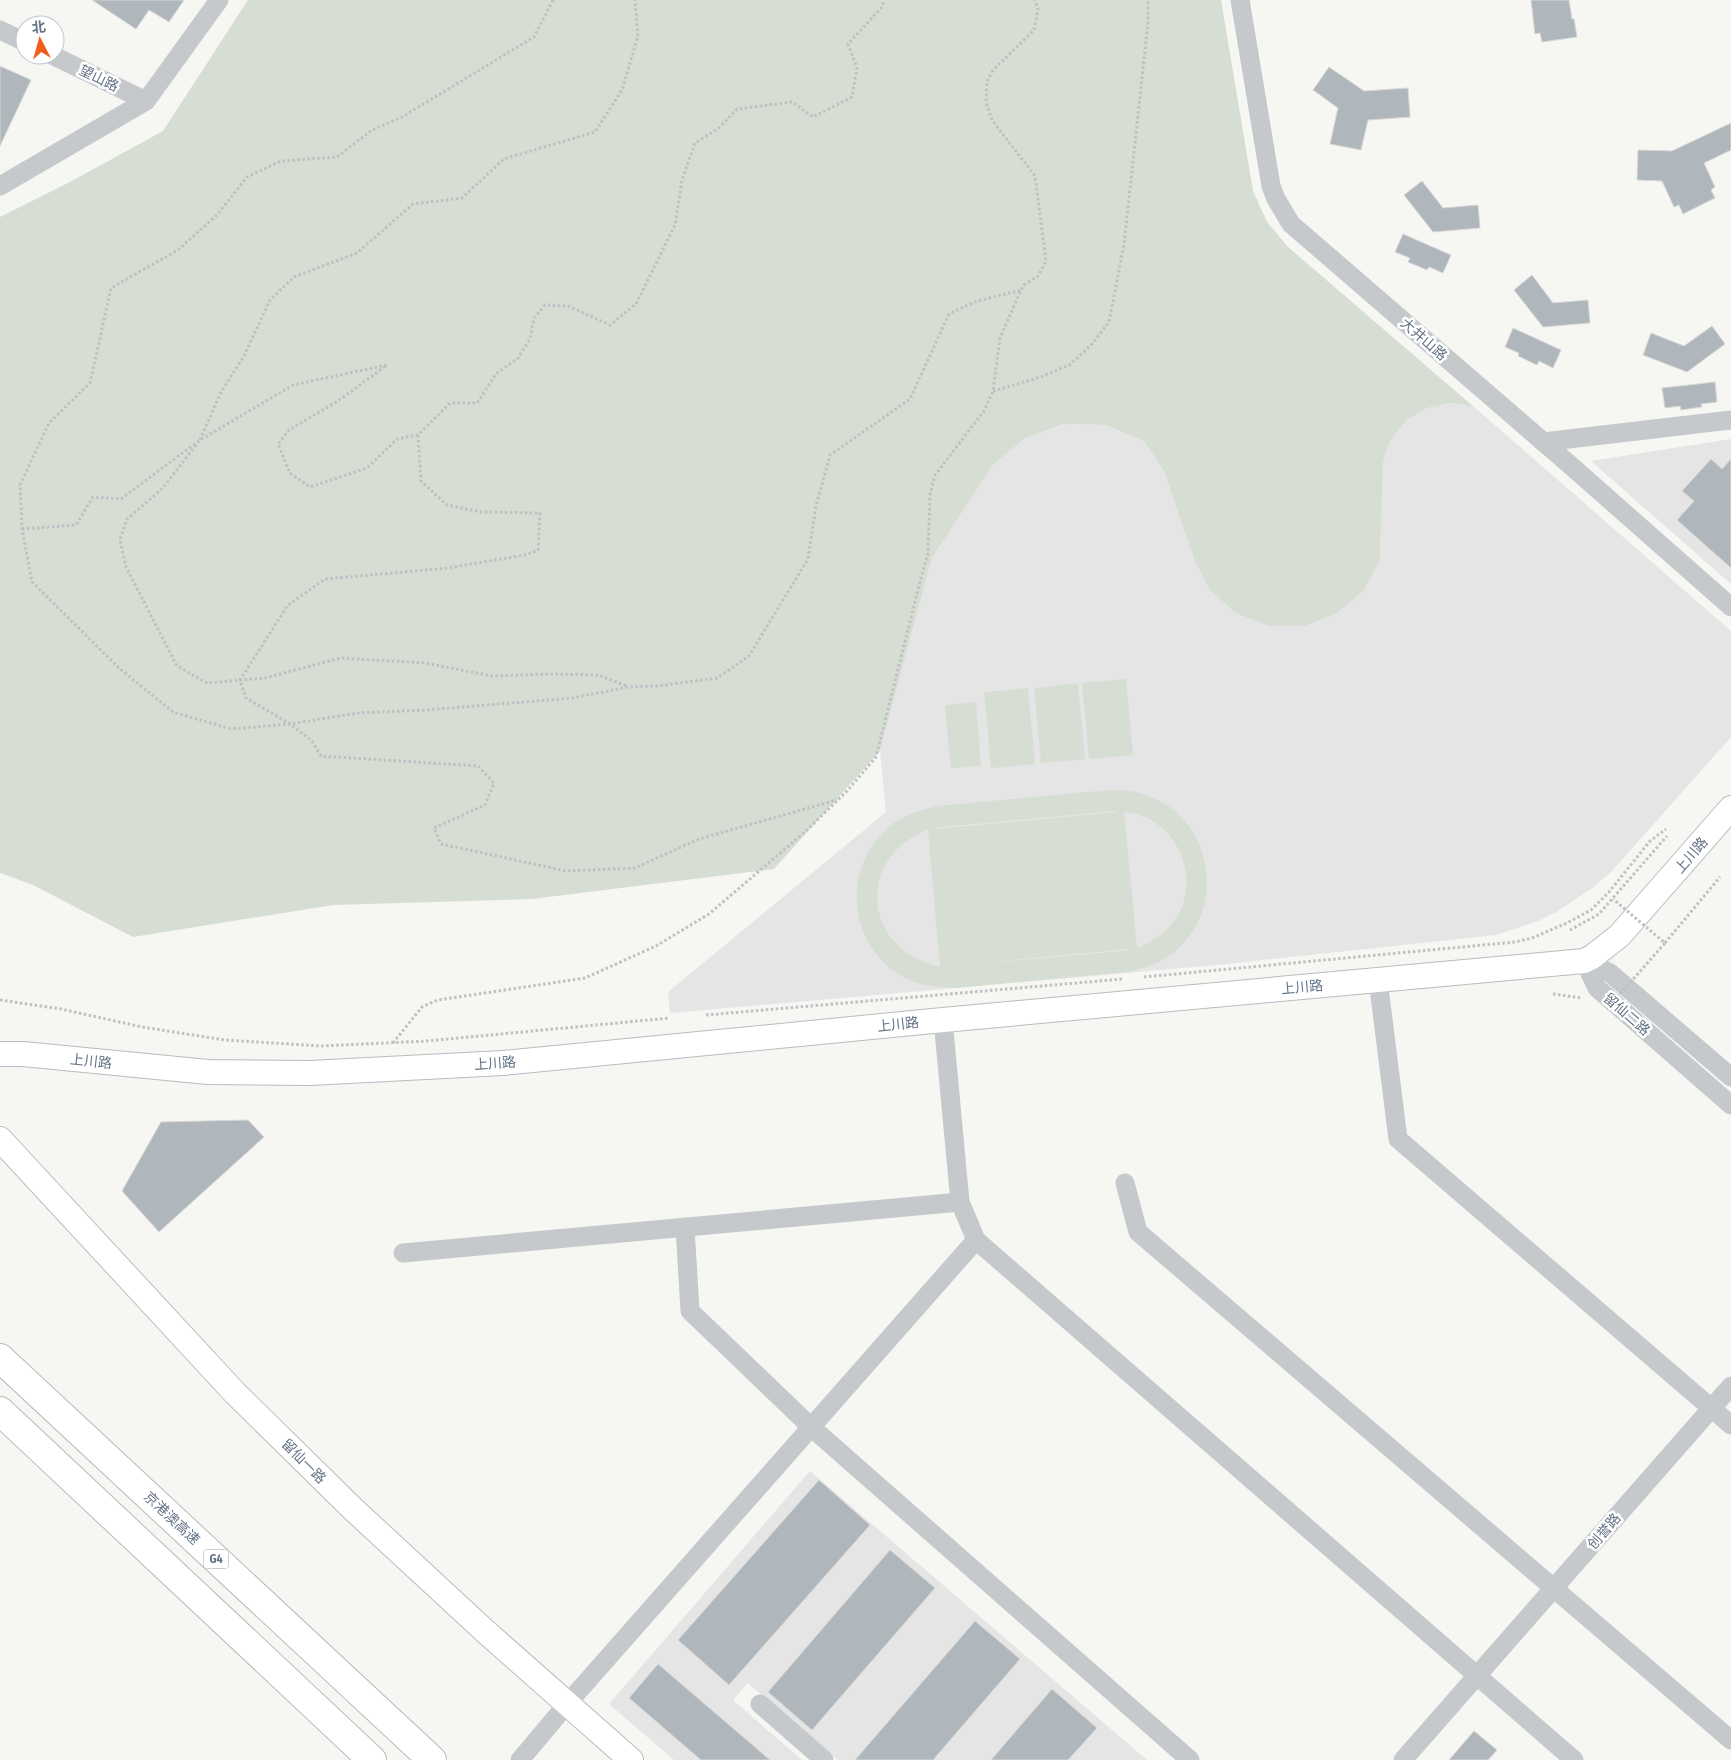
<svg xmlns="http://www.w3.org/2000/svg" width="1731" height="1760" font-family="'Fira Sans Condensed','Noto Sans SC',sans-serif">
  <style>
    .built { fill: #e4e5e4 }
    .green { fill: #d6ded3; fill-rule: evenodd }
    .building { fill: #afb6bc; stroke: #d8d8d5 }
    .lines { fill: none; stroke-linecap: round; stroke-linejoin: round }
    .major-casing { stroke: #b8bcc0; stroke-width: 26 }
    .highway-casing { stroke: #b7babe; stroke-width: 30 }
    .path { stroke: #bfc0c3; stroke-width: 3; stroke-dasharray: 2.5 2.5; stroke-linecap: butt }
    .minor { stroke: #c5c9cc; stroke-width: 19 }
    .major { stroke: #fff; stroke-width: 24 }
    .highway { stroke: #fff; stroke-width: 28 }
    .path-bridge { stroke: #bfc0c3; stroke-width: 3; stroke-dasharray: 2.5 2.5; stroke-linecap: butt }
    .labels { text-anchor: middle; stroke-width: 5; stroke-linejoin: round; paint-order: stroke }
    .shield { fill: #fff; stroke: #929daa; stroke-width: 1 }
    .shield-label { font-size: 12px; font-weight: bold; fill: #637386 }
    .street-label { font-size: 14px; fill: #637386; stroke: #fff }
  </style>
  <rect width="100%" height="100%" fill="#f6f6f3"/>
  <!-- built -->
  <g class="built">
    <path d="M1451 403 1474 407 1731 631V737L1612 871 1595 886 1558 911 1538 921 1496 935 1217 965 670 1013 668 992 886 812 880 751 932 558 993 465 1025 438 1064 424 1106 425 1144 441 1164 471 1194 559 1380 560 1383 461 1391 439 1407 420 1427 408Z"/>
    <path d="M1731 439V584L1591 461Z"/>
    <path d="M810 1471 1147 1760H838L748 1683 733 1700 802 1760H674L609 1704Z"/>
  </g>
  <!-- green -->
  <g class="green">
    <path d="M248 0H1221L1253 191 1267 222 1288 247 1474 407 1451 403 1427 408 1407 420 1391 439 1383 461 1380 560 1364 590 1337 613 1304 626H1269L1236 613 1210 590 1194 559 1164 471 1144 441 1106 425 1064 424 1025 438 993 465 932 558 880 751 774 869 532 899 333 905 133 937 33 885 0 873V217L70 182 163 131Z"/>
    <path d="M1126 679 1133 755 1089 759 1082 683Z"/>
    <path d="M1078 683 1085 759 1041 763 1034 688Z"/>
    <path d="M1028 688 1035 764 991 768 984 692Z"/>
    <path d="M976 702 981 766 951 768 945 705Z"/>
    <path d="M1109 790C1121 790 1132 790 1143 794 1220 817 1230 925 1159 962 1148 967 1137 969 1126 972L955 988C944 987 932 987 921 984 851 963 835 873 889 827 903 815 921 810 938 806ZM1116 811V812L935 829 941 827ZM1124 812C1173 815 1202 873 1178 915 1168 932 1154 941 1137 948ZM927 830H928L940 967C863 950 854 859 927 830ZM1129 949 1123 951 948 966Z"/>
  </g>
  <!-- building -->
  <g class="building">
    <path d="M92 0H184L169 22 149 10 136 29Z"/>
    <path d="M1531 0H1569L1572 19H1574L1577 37 1542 42 1540 33 1535 34Z"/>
    <path d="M0 66 31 80 0 146Z"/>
    <path d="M1329 67 1364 91 1408 88 1410 117 1368 120 1361 150 1330 144 1338 108 1313 90Z"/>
    <path d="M1731 123V150L1704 163 1715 187 1711 190 1715 198 1683 214 1679 205 1674 207 1662 181 1637 180 1638 150 1672 151Z"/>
    <path d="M1422 181 1443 208 1478 205 1480 228 1433 232 1404 195Z"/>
    <path d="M1403 234 1451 255 1443 273 1429 267 1427 270 1408 262 1410 258 1395 252Z"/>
    <path d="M1532 275 1553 303 1588 300 1590 323 1543 327 1514 290Z"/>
    <path d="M1712 326 1725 344 1687 372 1643 355 1651 333 1684 346Z"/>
    <path d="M1513 328 1561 350 1553 368 1539 361 1537 365 1518 356 1519 353 1505 347Z"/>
    <path d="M1715 382 1717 402 1701 404 1702 407 1681 410 1680 406 1665 408 1662 388Z"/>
    <path d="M1711 459 1722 469 1731 459V568L1677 520 1694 501 1682 491Z"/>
    <path d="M248 1120 264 1137 159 1232 122 1191 161 1122Z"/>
    <path d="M819 1480 870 1525 729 1685 678 1640Z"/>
    <path d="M890 1550 935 1588 812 1730 768 1692Z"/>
    <path d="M975 1621 1020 1659 933 1760H855Z"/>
    <path d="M658 1664 770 1760H701L629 1698Z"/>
    <path d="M1052 1689 1097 1728 1068 1760H991Z"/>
    <path d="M1474 1731 1497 1750 1488 1760H1449Z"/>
  </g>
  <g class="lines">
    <defs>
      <g id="major">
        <path d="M0 1054H23L208 1072 310 1073 503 1063 943 1020 1584 961 1592 957 1619 936 1731 808"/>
        <path d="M0 1139 235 1393 353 1509 486 1632 631 1760"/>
      </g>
      <g id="highway">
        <path d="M0 1358 432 1760"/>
        <path d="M0 1411 372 1760"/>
      </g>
    </defs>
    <!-- major casing -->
    <use href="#major" class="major-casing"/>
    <!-- highway casing -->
    <use href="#highway" class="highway-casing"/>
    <!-- path -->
    <g class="path">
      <path d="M553 0 534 37 402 117 372 130 337 157 281 161 247 177 217 215 178 250 111 288 90 383 49 423 20 485 22 529 32 582 120 669 173 712 231 729 290 724 358 713 426 710 573 698 628 687 658 686 717 678 749 656 808 559 816 506 830 455 910 399 949 314 974 302 1021 290"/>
      <path d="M993 391 1041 377 1071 364 1092 344 1109 322 1124 244 1148 23V0"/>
      <path d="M418 435 421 481 447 505 481 512 540 513 538 550 525 555 448 568 325 579 288 605 240 680 246 698 290 724 311 740 321 756 478 766 494 783 485 805 434 828 441 844 566 871 635 868 699 839 837 800"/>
      <path d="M200 440 221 392 244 356 270 300 294 277 357 253 413 204 462 198 504 159 595 132 622 90 638 36 635 0"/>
      <path d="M196 445 162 489 127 519 120 540 126 567 177 666 207 683 265 678 341 658 425 663 492 676 552 674 598 675 627 686"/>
      <path d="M22 529 76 525 93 497 121 499 200 440 293 385 387 365 338 401 289 430 278 444 290 473 310 487 367 468 397 439 418 435 450 403H477L496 374 518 358 530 339 534 318 545 305 568 306 610 325 636 304 675 225 682 180 695 143 719 128 737 109 792 102 813 117 852 97 857 68 848 44 882 7 884 0"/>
      <path d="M1570 930 1599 914 1667 836"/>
      <path d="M1665 943 1720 877"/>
      <path d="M1144 977 1515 942 1532 938 1567 923 1591 910 1609 892 1650 841 1666 829"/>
      <path d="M1553 994 1582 998"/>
      <path d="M0 1000 61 1009 142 1027 225 1040 321 1046 427 1041 670 1018"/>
      <path d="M706 1015 1123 979"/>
      <path d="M393 1043 422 1007 438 1000 585 978 656 946 709 914 806 831 848 790 876 757 921 578 928 554 930 495 935 475 984 411 993 391 1000 338 1021 290 1024 285 1038 276 1046 261 1035 176 992 120 986 102 987 82 993 70 1034 30 1038 9 1035 0"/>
    </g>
    <!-- minor -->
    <g class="minor">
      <path d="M1240 0 1271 186 1276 199 1291 224 1569 464 1731 607"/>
      <path d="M0 30 25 42"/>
      <path d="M52 55 146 101"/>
      <path d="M0 186 146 101 219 0"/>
      <path d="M1543 442 1731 420"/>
      <path d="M1584 961 1597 988 1731 1105"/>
      <path d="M1584 961 1610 973 1731 1077"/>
      <path d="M1378 980 1398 1139 1731 1425"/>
      <path d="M943 1020 960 1202 976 1240 1574 1760"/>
      <path d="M1125 1183 1138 1232 1731 1740"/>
      <path d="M685 1227 690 1311 811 1427 1190 1760"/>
      <path d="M403 1253 960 1202"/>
      <path d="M760 1704 824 1760"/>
      <path d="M520 1760 567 1704 976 1240"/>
      <path d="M1403 1760 1731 1386"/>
    </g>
    <!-- major -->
    <use href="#major" class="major"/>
    <!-- highway -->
    <use href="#highway" class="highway"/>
    <!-- path-bridge -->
    <path class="path-bridge" d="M1607 1009 1665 943 1613 899"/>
  </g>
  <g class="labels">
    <!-- shield labels -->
    <rect class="shield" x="203.5" y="1549.5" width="25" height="19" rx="4"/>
    <g class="shield-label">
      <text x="216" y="1563">G4</text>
    </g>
    <!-- street labels -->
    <g class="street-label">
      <text transform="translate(99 78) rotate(26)" y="5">望山路</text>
      <text transform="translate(1424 339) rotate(41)" y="5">大井山路</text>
      <text transform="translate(1691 855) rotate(-49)" y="5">上川路</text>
      <text transform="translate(1302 987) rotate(-5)" y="5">上川路</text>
      <text transform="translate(1627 1014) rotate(41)" y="5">留仙二路</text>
      <text transform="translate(898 1024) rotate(-6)" y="5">上川路</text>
      <text transform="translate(91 1061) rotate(6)" y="5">上川路</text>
      <text transform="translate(495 1063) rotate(-4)" y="5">上川路</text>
      <text transform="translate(304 1461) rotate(45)" y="5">留仙一路</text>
      <text transform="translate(172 1518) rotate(43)" y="5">京港澳高速</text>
      <text transform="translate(1604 1531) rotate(-49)" y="5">创誉路</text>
    </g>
  </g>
  <!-- north arrow -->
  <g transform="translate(40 40) rotate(354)"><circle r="24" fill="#ffffff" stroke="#c1c7cf"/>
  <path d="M0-4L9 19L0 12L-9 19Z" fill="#ef5e1a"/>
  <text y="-8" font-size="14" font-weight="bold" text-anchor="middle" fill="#637386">北</text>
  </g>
</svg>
